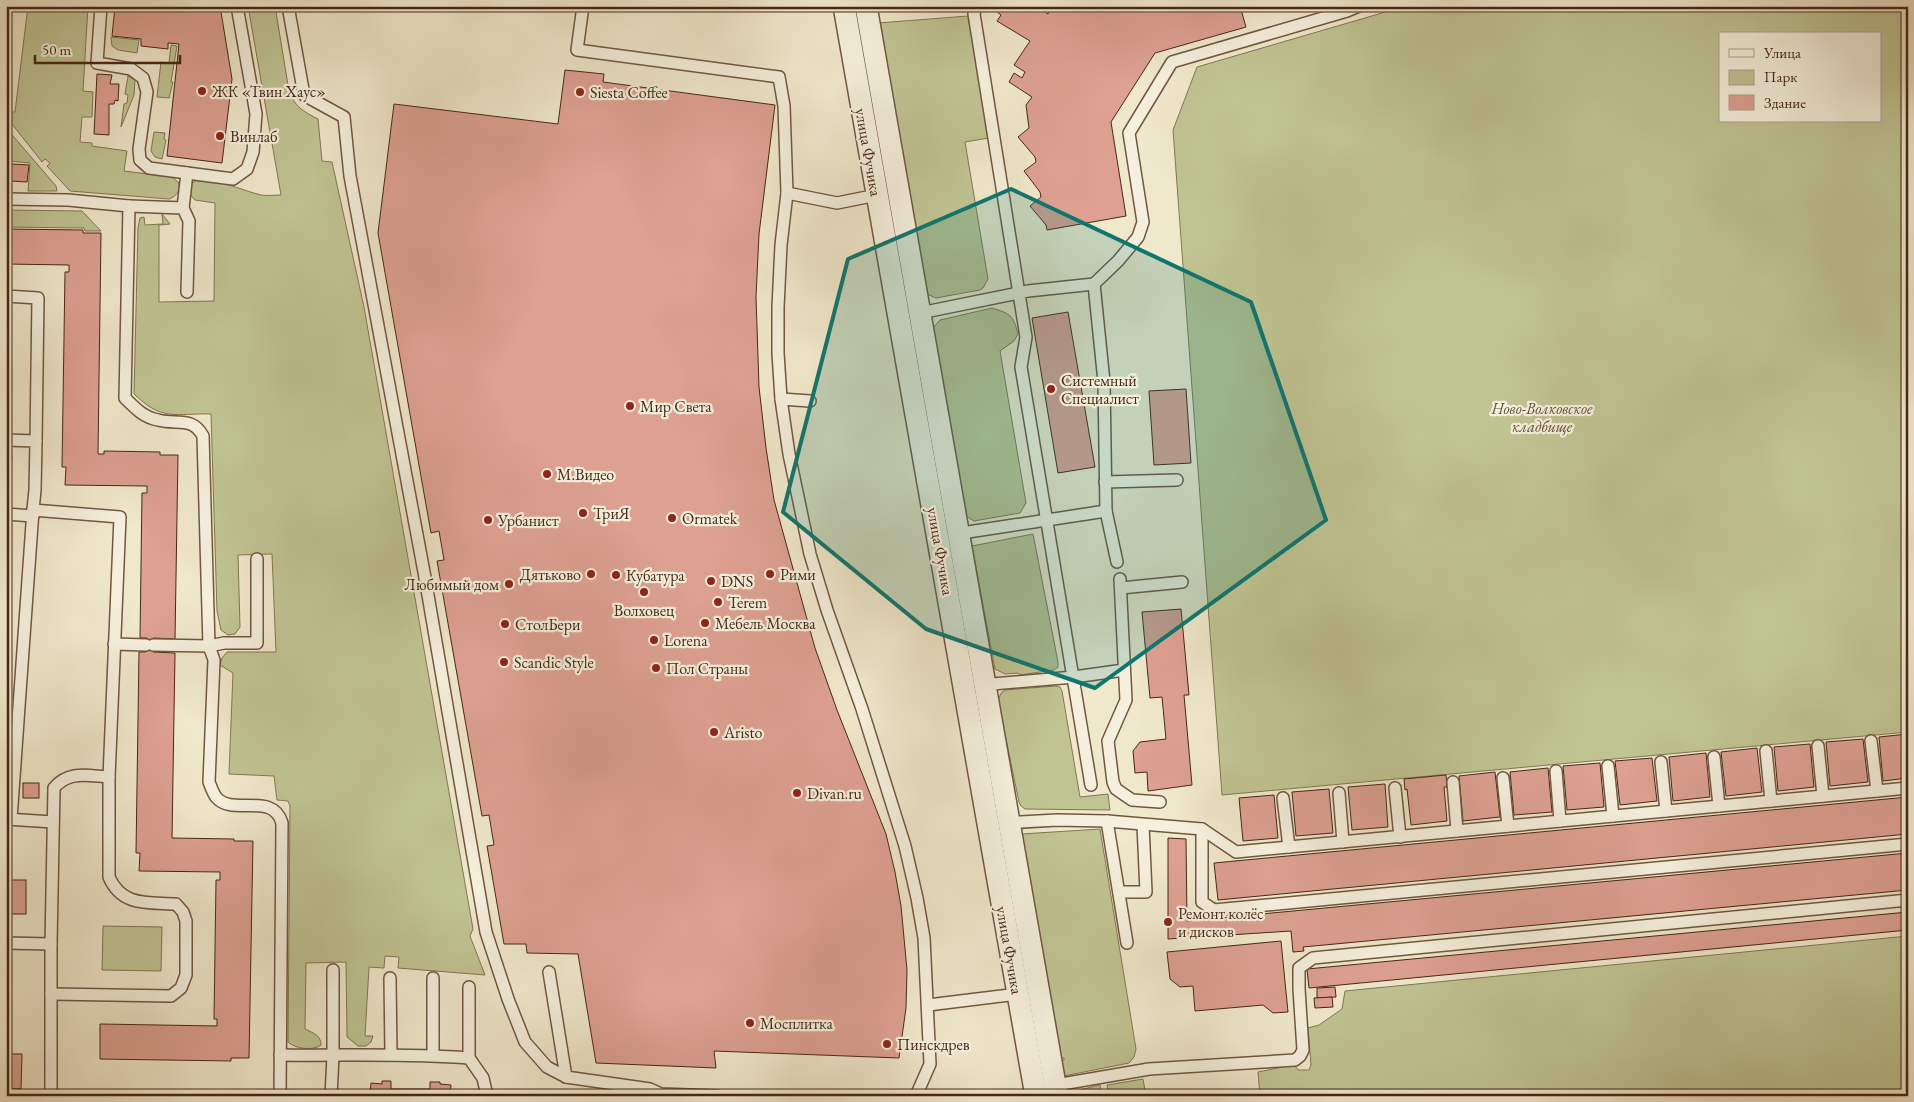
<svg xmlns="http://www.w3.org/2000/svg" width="1914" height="1102" font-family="'EB Garamond',serif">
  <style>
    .green { fill: #c0c493; stroke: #847654; fill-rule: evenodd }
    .building { fill: #dda091; stroke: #472716 }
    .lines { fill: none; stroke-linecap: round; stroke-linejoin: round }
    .lane-casing { stroke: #715743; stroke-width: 14 }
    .street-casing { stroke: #715743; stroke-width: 24 }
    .lane { stroke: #f5f0dd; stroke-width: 11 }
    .street { stroke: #f5f0dd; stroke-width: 21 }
    .marked { fill: #0f766e; fill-opacity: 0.2; stroke: #0f766e; stroke-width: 4; stroke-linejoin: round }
    .poi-dot { fill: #8f2418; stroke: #f5f0dd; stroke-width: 2 }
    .labels { text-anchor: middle; stroke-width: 4.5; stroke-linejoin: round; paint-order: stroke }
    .poi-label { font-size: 16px; fill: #472716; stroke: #f5f0dd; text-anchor: start }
    .street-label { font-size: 16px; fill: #472716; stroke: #f5f0dd }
    .park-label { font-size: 16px; font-style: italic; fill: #654e35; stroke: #f5f0dd }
  </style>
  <rect width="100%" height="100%" fill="#f0e8cb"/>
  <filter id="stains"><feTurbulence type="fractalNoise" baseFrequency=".004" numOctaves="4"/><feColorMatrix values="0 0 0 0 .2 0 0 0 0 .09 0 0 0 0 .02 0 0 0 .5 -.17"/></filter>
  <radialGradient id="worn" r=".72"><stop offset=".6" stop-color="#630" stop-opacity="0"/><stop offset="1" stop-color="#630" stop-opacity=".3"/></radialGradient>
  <!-- green -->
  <g class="green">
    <path d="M28 6H88L83 91 93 92 92 117H82L80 142 92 143V146L127 151 124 171 172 177 179 183C180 191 177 196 169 199L70 191 47 166 50 163 45 159 42 162 12 124V112H15Z"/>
    <path d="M248 6H275L289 91C294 106 304 112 318 119L322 161 332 162 364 307 473 929 470 936 485 975 398 968 399 957 385 956 384 968 369 967 365 1036H373L371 1042 366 1046H358L347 1037 346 962 306 963 305 1029C313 1033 321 1035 321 1045 314 1051 295 1049 288 1042L290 806 288 801 277 800 274 776 229 774 233 673 220 665 222 658 227 652H276L272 554 238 555 240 627 235 634 228 635 221 630 217 611 211 414C175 413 163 422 134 394L138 227 140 218 144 217 145 225 163 224 162 214 170 224 159 225V302L214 301 215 203 195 200 190 195C190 190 190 184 195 181 208 175 247 192 261 195 267 196 275 195 281 195Z"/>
    <path d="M1406 6H1908V732L1222 795 1173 130 1197 67ZM1720 34H1880V121H1720Z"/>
    <path d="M968 16 989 138 965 142 988 279 983 288 980 290 936 298 927 294 878 23Z"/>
    <path d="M111 37 139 40 137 53 118 50 112 46Z"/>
    <path d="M171 45 177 46 171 82H173L169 98 157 97 161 62 169 63Z"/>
    <path d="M128 76 135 80 134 95 121 127 124 104 127 103 128 95 125 94Z"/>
    <path d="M6 120 7 129 56 186 57 191H28L30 163 9 161 6 190Z"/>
    <path d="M154 132 165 133 164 139 166 140 162 159 155 157 151 151Z"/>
    <path d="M6 210 82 211 101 231H85L84 228 6 227Z"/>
    <path d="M992 308C1010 314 1013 314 1018 334L1014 341 1000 351 1026 503 1020 513 974 521 966 516 932 329 940 320Z"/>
    <path d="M1033 534 1058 662V667L1054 670 1020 675 1018 673 1005 674 995 669 972 546Z"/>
    <path d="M1056 686 1060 687 1062 691 1080 797 1108 794 1110 810 1025 809 1021 806 1019 802 998 701 1001 693 1005 690Z"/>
    <path d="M1100 829 1136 1049 1134 1057 1129 1063 1064 1076 1061 1061 1064 1060V1058H1061L1021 834Z"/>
    <path d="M103 926 162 927 161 971 102 970Z"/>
    <path d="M1908 936V1096H1260L1258 1072 1293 1065 1299 1070H1309L1311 1065 1308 1028 1319 1025 1342 1009 1345 991Z"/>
    <path d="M1143 1079 1146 1096H1109L1107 1085Z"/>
    <path d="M1100 1085 1102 1096H1067V1093Z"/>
  </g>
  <!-- building -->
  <g class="building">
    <path d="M115 6H220L232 79 222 163 167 156 179 44 168 43V49L141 46V39L112 36Z"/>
    <path d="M1000 6H1036L1048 14 1053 6H1240L1246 27 1155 53 1111 122 1126 216 1047 230 1046 225 1030 206 1041 197 1040 192 1024 171 1036 162 1035 157 1018 137 1029 128 1026 105 1032 97 1009 82 1014 73 1022 78 1025 72 1014 65 1030 41 997 21 1001 15 997 12Z"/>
    <path d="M565 70 604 74 603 82 775 105 759 234 756 297 759 387 766 448 774 500 815 648 837 710 886 834 895 872 901 906 907 970 906 1008 899 1058 714 1051 716 1068 596 1063 578 954 527 953 526 944H504L487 846 494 845 489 815 482 816 437 561 444 560 439 531 431 533 378 233 394 104 558 124Z"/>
    <path d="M97 74 112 75 110 84H119L118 101 115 100 114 104H109V135L94 134Z"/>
    <path d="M12 164 29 165 27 182 10 181Z"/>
    <path d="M6 229 83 230V233H101L98 454H104V451L160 452V455H178L175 639 153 638V652L175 653 172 838 234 839V841H253L249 1058H231V1061L100 1059V1024L217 1026V1019H214L216 880H220V872L139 871 140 853H136L139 652H146L147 638H140L142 493H147V486L65 485 66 467H62L65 272H69V265L6 264Z"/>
    <path d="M1068 312 1095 467 1058 473 1032 318Z"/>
    <path d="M1186 389 1191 463 1154 465 1149 391Z"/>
    <path d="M6 455H12L11 474H6Z"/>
    <path d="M1181 609 1189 695H1184L1192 785 1148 791 1147 772 1135 773 1133 751 1140 742 1166 739 1162 697 1150 698 1142 612Z"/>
    <path d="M1908 734V778L1883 781 1879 737Z"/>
    <path d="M1863 739 1868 782 1830 786 1826 742Z"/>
    <path d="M1810 744 1814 787 1778 791 1774 747Z"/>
    <path d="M1757 748 1762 792 1726 796 1721 752Z"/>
    <path d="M1706 753 1710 797 1673 801 1669 757Z"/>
    <path d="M1652 758 1657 801 1620 805 1615 761Z"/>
    <path d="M1600 763 1604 807 1567 810 1563 766Z"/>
    <path d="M1548 768 1552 812 1514 815 1510 772Z"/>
    <path d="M1495 772 1500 817 1463 821 1459 776Z"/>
    <path d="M1446 775 1447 787H1444L1447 821 1411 825 1407 789 1405 790 1404 779Z"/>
    <rect x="23" y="783" width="16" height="15"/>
    <path d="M1385 784 1388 827 1352 830 1348 787Z"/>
    <path d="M1329 789 1333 833 1296 836 1292 792Z"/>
    <path d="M1274 795 1278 838 1243 841 1239 798Z"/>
    <path d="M1908 797V834L1218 900 1214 863Z"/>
    <path d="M1168 838 1186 839 1187 921 1908 853V890L1303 947 1304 951 1293 952 1291 931 1168 939Z"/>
    <rect x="6" y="880" width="20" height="34"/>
    <path d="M1908 912V930L1309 988 1307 969Z"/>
    <path d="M1281 941 1288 1012 1273 1013 1263 1005 1195 1011 1193 986 1180 987 1170 979 1167 952Z"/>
    <path d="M1335 987 1336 997 1317 998V988Z"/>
    <path d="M1332 997 1333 1007 1315 1008 1314 998Z"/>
    <path d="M6 1054H22L21 1089 6 1088Z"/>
    <path d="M382 1081H391V1089H430V1082H440V1084L451 1085 450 1096H364V1094H370L371 1083 382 1084Z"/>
  </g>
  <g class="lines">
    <defs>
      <g id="lane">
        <path d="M101 6 97 63 131 69 143 78 147 92 139 149 140 160 149 168 233 179 247 169 253 152 256 114 237 6"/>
        <path d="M288 6 304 95 344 117 350 176 424 572 486 932 508 999 525 1042 547 1067 566 1077 650 1089 661 1094 718 1096"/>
        <path d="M583 6 577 50 779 77 784 106 787 193 781 245 778 307V353L781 399 789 454 810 554 827 610 862 709 905 846 917 898 924 938 930 1064 916 1096"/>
        <path d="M976 6 974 14 1026 337 1021 367 1091 785"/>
        <path d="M787 193 837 203 877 195"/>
        <path d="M6 199 68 200 129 206 125 398C135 408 143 417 158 420 177 425 192 416 203 436L209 646 214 660 209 782C211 787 213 793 216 797 232 817 273 791 282 823L280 1096"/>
        <path d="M129 206 183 208 189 221 187 292"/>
        <path d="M183 208 187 173"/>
        <path d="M1094 284 1104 382 1106 511 1117 562"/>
        <path d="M6 296 38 298 36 441"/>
        <path d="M915 314 1028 291 1094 284 1118 261 1138 237 1143 222 1129 133 1172 62 1347 11 1359 6"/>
        <path d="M781 399 810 401"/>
        <path d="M6 440 36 441 35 490 33 510 120 517 109 777V877C122 907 148 902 176 904L183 912 186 921V975L181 988 171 996 51 994"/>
        <path d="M1105 482 1177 480"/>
        <path d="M6 514 33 516"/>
        <path d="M955 534 1106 511"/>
        <path d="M1120 579 1126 700 1108 741 1113 782 1116 789 1132 800 1160 802"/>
        <path d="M1121 588 1182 582"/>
        <path d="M114 644 146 645"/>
        <path d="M153 645 209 646 224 643H257V559"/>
        <path d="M981 685 1074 677 1124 670"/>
        <path d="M1871 741 1877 791"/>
        <path d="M1818 746 1823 796"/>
        <path d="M1766 751 1771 801"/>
        <path d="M1714 757 1719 806"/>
        <path d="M1661 762 1666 811"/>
        <path d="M1608 766 1613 816"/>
        <path d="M1556 771 1560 821"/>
        <path d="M1503 778 1508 826"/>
        <path d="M1453 782 1457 831"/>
        <path d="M1395 788 1400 837"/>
        <path d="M1339 793 1343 842"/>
        <path d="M1283 798 1289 847"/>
        <path d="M6 819 53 822"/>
        <path d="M11 819 33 510"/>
        <path d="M1107 821 1127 943"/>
        <path d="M1005 823 1057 820 1107 821 1202 829V902L1214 910 1908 844"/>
        <path d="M1202 829 1236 852 1908 788"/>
        <path d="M1119 892H1146L1143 825"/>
        <path d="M6 943 51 944"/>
        <path d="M549 972 566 1077"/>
        <path d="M390 978 391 1054"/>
        <path d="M928 1005 1018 994"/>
        <path d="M280 1055C343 1056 406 1053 469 1058L483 1078 487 1096"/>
        <path d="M433 1055V978"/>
        <path d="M469 1058V987"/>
        <path d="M1056 1085 1149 1069 1295 1060 1300 1056 1303 1050 1299 989V968L1313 958 1908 900"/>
        <path d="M51 1096V944L54 788C69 770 88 776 109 777"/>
        <path d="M331 1096 333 1056V970"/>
      </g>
      <g id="street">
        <path d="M844 6 1036 1096"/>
        <path d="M866 6 1057 1096"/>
      </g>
    </defs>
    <!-- lane casing -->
    <use href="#lane" class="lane-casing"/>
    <!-- street casing -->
    <use href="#street" class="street-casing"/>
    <!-- lane -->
    <use href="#lane" class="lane"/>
    <!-- street -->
    <use href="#street" class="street"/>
  </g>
  <!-- marked area -->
  <path class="marked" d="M1011 189 1251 302 1326 520 1095 688 926 629 783 512 848 259Z"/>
  <!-- markers -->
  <g class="poi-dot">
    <circle cx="202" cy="91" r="5"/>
    <circle cx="580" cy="92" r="5"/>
    <circle cx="220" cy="136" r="5"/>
    <circle cx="1051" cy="389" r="5"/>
    <circle cx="630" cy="406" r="5"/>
    <circle cx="547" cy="474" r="5"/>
    <circle cx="583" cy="513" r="5"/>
    <circle cx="672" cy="518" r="5"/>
    <circle cx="488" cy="520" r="5"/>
    <circle cx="591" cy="574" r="5"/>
    <circle cx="770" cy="574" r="5"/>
    <circle cx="616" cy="575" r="5"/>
    <circle cx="711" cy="581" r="5"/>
    <circle cx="509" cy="584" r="5"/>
    <circle cx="644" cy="592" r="5"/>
    <circle cx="718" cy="602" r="5"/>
    <circle cx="705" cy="623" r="5"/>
    <circle cx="505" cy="624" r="5"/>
    <circle cx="654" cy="640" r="5"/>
    <circle cx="504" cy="662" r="5"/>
    <circle cx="656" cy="668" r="5"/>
    <circle cx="714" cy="732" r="5"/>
    <circle cx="797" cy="793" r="5"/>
    <circle cx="1168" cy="922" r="5"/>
    <circle cx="750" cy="1023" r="5"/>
    <circle cx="887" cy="1044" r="5"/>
  </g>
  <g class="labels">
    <!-- poi labels -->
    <g class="poi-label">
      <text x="212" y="97">ЖК «Твин Хаус»</text>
      <text x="590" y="98">Siesta Coffee</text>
      <text x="230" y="142">Винлаб</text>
      <text x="1061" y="386">Системный<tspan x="1061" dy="18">Специалист</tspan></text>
      <text x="640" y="412">Мир Света</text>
      <text x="557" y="480">М.Видео</text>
      <text x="593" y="519">ТриЯ</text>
      <text x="682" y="524">Ormatek</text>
      <text x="498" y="526">Урбанист</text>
      <text x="581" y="580" text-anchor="end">Дятьково</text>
      <text x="780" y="580">Рими</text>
      <text x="626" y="581">Кубатура</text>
      <text x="721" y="587">DNS</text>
      <text x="499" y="590" text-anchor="end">Любимый дом</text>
      <text x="728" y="608">Terem</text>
      <text x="644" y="616" text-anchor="middle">Волховец</text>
      <text x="715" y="629">Мебель Москва</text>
      <text x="515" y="630">СтолБери</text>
      <text x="664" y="646">Lorena</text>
      <text x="514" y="668">Scandic Style</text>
      <text x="666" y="674">Пол Страны</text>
      <text x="724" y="738">Aristo</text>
      <text x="807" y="799">Divan.ru</text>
      <text x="1178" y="919">Ремонт колёс<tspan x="1178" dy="18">и дисков</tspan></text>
      <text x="760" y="1029">Мосплитка</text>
      <text x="897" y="1050">Пинскдрев</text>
    </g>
    <!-- street labels -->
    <g class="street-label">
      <text transform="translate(869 152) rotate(80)" y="6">улица Фучика</text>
      <text transform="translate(941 551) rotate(80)" y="6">улица Фучика</text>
      <text transform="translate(1010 950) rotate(80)" y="6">улица Фучика</text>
    </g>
    <!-- park labels -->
    <g class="park-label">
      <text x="1542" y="414">Ново-Волковское<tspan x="1542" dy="18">кладбище</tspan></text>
    </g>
  </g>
  <!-- margin -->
  <rect width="1914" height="1102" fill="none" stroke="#f0e8cb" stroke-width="25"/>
  <rect x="8" y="8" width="1899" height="1087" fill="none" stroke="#472716" stroke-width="2.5"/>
  <rect x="12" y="12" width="1889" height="1077" fill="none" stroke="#472716"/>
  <!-- legend -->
  <rect x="1719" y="32" width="162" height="90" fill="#f5f0dd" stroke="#afa08d"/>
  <rect x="1729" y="49" width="25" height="8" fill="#f5f0dd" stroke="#afa08d"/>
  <text x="1764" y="58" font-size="15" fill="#472716">Улица</text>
  <rect x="1729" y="70" width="25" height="15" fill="#c0c493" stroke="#afa08d"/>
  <text x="1764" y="82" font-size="15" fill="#472716">Парк</text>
  <rect x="1729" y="95" width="25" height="15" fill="#dda091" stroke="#afa08d"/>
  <text x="1764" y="108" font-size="15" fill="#472716">Здание</text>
  <!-- scale -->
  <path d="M35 55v8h145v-8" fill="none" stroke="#472716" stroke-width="2.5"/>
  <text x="42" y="55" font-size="15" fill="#472716" stroke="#f5f0dd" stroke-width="4" paint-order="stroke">50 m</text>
  <rect width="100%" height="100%" filter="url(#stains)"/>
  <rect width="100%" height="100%" fill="url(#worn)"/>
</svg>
